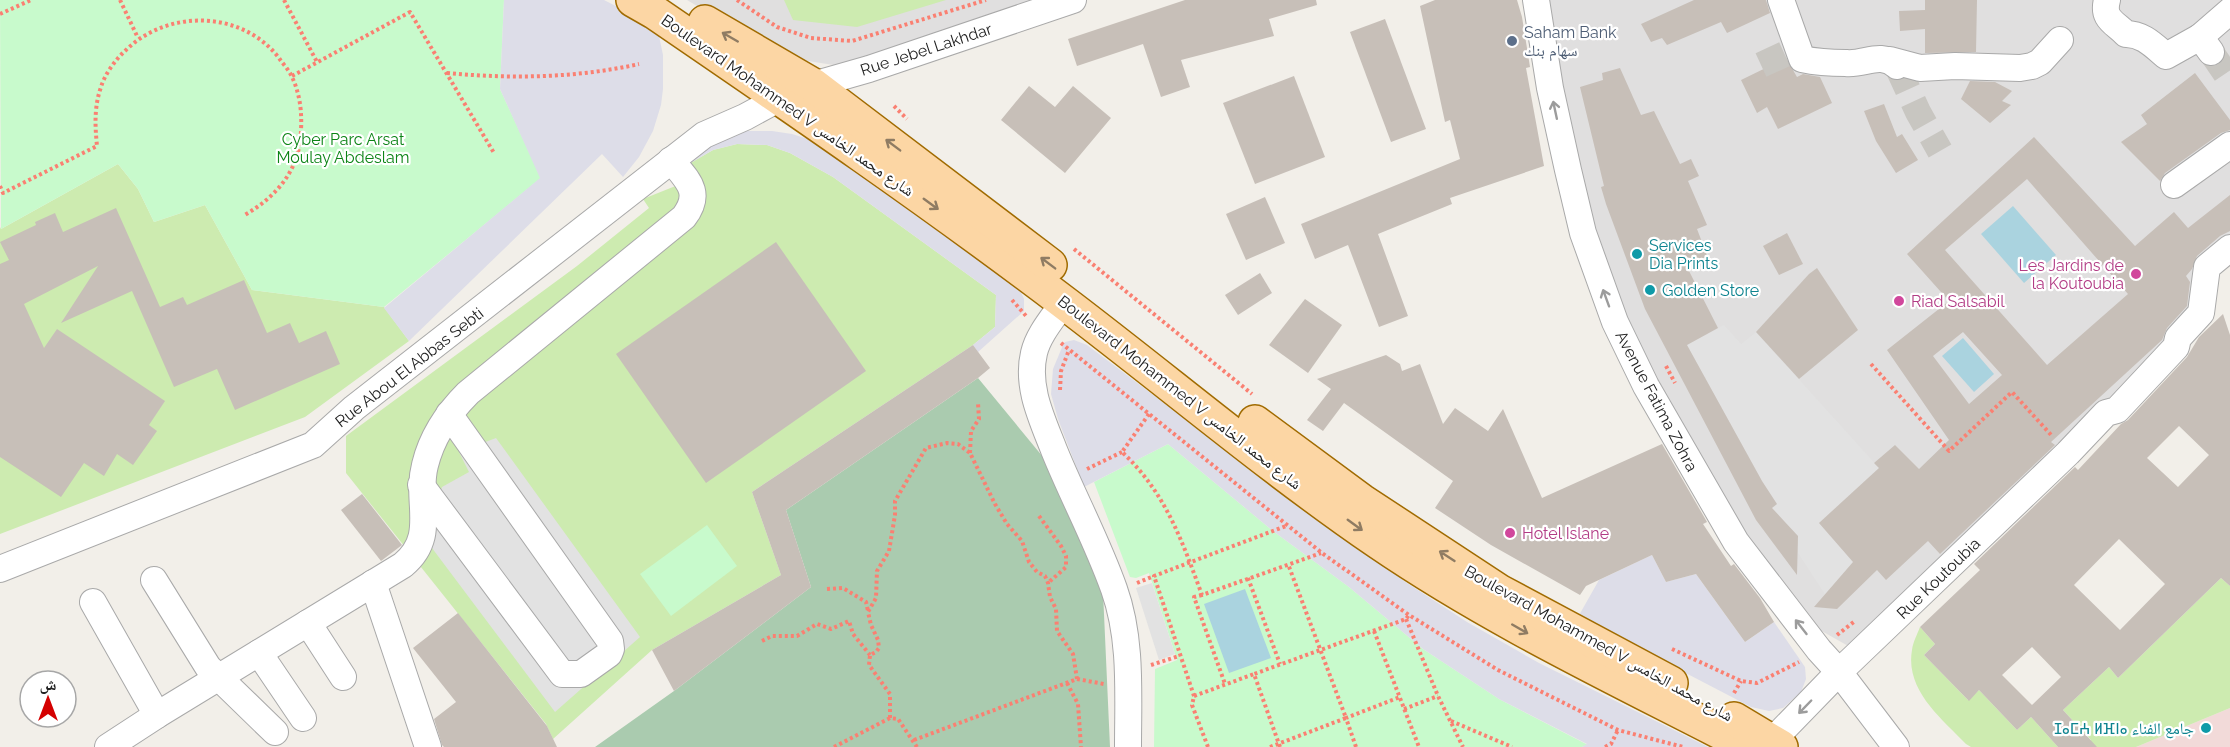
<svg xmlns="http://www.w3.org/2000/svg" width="2230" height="747" font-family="Raleway,'Noto Naskh Arabic','Noto Sans Tifinagh',sans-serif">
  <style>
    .residential { fill: #e0dfdf }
    .commercial { fill: #f2dad9 }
    .grass { fill: #cdebb0 }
    .cemetery { fill: #aacbaf }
    .park { fill: #c8facc }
    .parking { fill: #e2e2e2 }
    .plaza { fill: #dddde8 }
    .water { fill: #aad3df }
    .building { fill: #c7bfb8; fill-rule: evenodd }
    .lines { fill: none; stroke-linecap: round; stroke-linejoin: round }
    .minor-tunnel { stroke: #c8c6c1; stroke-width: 26; stroke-dasharray: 26 13; stroke-linecap: butt }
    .minor-casing { stroke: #a9a9a9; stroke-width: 28 }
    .major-casing { stroke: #a06b00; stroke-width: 36 }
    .path { stroke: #fa8072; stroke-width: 4; stroke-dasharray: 3 3; stroke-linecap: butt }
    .minor { stroke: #fff; stroke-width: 26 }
    .major { stroke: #fcd6a4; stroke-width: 33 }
    .oneway { stroke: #8f7c63 }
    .oneway2 { stroke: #9c9c9c }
    .service-dot { fill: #5c6f8a; stroke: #fff; stroke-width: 2 }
    .culture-dot { fill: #0f9aa8; stroke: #fff; stroke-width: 2 }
    .hotel-dot { fill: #d1479c; stroke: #fff; stroke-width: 2 }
    .labels { text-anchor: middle; stroke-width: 4.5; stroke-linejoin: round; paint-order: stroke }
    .service-label { font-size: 16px; fill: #4e5e75; stroke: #fff; text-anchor: start }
    .street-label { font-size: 16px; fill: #222; stroke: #fff }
    .park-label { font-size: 16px; fill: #0c8416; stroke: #fff }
    .culture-label { font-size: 16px; fill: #0d838f; stroke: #fff; text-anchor: start }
    .hotel-label { font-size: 16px; fill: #b23c85; stroke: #fff; text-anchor: start }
  </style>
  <rect width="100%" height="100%" fill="#f2efe9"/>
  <!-- residential -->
  <g class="residential">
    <path d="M687 0H1050L853 68 782 57Z"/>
    <path d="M1546 0H2230V246L2201 313 1850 647 1804 621 1741 534 1667 404 1628 321 1597 237 1575 160Z"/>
  </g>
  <!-- commercial -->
  <path class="commercial" d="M2230 708V747H2136Z"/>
  <!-- grass -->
  <g class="grass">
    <path d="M784 0H946L857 27 793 20Z"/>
    <path d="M737 144 767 145 790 153 833 177 996 295 995 327 973 345 752 492 781 575 652 650 553 739 546 724 346 473V436L577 266 649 208 643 199 688 181 687 165 713 150Z"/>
    <path d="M118 164 138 189 154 222 205 205 252 290 384 307 409 341 305 417 0 534V227L1 229Z"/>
    <path d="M2221 578 2230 586V708L2136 747H2084L2091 740 2063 710 2109 667 2118 678Z"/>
    <path d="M1920 627 1935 644 1924 655 1968 700 1979 690 2017 730 2031 717 2058 747H1971L1966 744C1941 718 1905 690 1912 650 1913 642 1917 635 1920 627Z"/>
  </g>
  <!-- cemetery -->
  <path class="cemetery" d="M978 378 1043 457 1103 592 1110 747H595L674 691 811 587 786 510Z"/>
  <!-- park -->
  <g class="park">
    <path d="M0 0H504L500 89 541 178 384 307 252 290 205 205 154 222 138 189 118 164 1 229Z"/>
    <path d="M1168 444 1273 531 1349 587 1423 649 1499 699 1588 745 1582 747H1154L1155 669 1177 660 1149 573 1136 578 1130 577 1094 482Z"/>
    <path d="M707 525 737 566 671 616 640 574Z"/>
  </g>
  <!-- parking -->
  <g class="parking">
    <path d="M1724 325 1741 344 1756 332 1879 468 1819 523 1853 562 1834 608 1798 553V542L1782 523 1783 520 1772 508 1762 481 1687 345Z"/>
    <path d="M496 438 640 637 555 712 426 540 442 487 469 472 459 452Z"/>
    <path d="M1152 583 1175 654 1159 660 1136 588Z"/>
  </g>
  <!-- plaza -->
  <g class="plaza">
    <path d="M504 0H604L645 21 659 36 663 55V89L661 105 653 131 639 157 623 177 602 154 409 341 384 308 540 178 500 89Z"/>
    <path d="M742 131H772L792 134 811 140 845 162 1020 290 1024 299V311L978 352 973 345 995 327 996 295 833 177 790 153 767 145 737 144 713 150 687 165 697 148Z"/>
    <path d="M1074 340 1087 345 1331 529 1407 583 1467 622 1539 663 1708 747H1582L1587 744 1499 699 1423 649 1349 587 1273 531 1168 444 1084 487 1058 419 1051 394 1053 369 1063 345 1065 342Z"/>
    <path d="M1652 555 1666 582 1696 574 1745 642 1774 622 1805 667 1806 679 1801 692 1783 708 1769 711 1751 707 1578 617 1599 580Z"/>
  </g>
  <!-- water -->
  <g class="water">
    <path d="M2013 206 2056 255 2024 283 1981 234Z"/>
    <path d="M1963 338 1994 374 1974 392 1942 356Z"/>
    <path d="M1245 589 1271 658 1229 673 1204 604Z"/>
  </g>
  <!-- building -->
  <g class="building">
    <path d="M1185 0H1316L1317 5 1269 19 1274 36 1181 60 1190 87 1161 97 1143 44 1077 66 1068 39Z"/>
    <path d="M1435 0H1517L1522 17 1530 67 1526 68 1544 166 1450 198 1452 204 1378 234 1408 316 1379 327 1348 245 1315 259 1301 224 1460 159 1450 120 1445 122 1420 6Z"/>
    <path d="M1694 0H1766L1770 13 1727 33 1721 22 1667 45 1662 38 1651 42 1641 24Z"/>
    <path d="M1925 0H1977L1976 52 1925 53V29L1900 31 1899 11 1925 10Z"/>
    <path d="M1385 19 1426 129 1391 142 1350 32Z"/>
    <path d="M1786 58 1797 77 1803 74 1820 77 1832 103 1778 129 1767 107 1757 113 1741 80Z"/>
    <path d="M1620 68 1641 115 1654 111 1680 164 1691 159 1699 176 1688 181 1707 225 1697 229 1710 263 1689 271 1718 328 1687 345 1762 481 1777 504 1772 508 1798 536 1797 575 1756 520 1645 309 1606 204 1601 187 1604 186 1580 87 1603 80 1602 73Z"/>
    <path d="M2195 73 2230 120V130L2221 133 2165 173 2160 181 2121 142 2147 124 2141 115Z"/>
    <path d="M1294 76 1325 157 1255 184 1223 103Z"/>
    <path d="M1970 81 1995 82 2012 91 2002 101 2011 105 1990 123 1961 99Z"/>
    <path d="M1029 86 1055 107 1073 86 1111 118 1065 173 1001 120Z"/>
    <path d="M1884 104 1897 137 1902 134 1918 160 1896 173 1876 141 1864 111Z"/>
    <path d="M2034 137 2135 246 2174 212 2188 228 2230 195V231L2220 236 2197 256 2192 269 2186 276 2190 282 2187 306 2167 328 2162 340 2051 442 2055 445 1940 554 1928 541 1886 580 1877 570 1837 609 1814 607 1853 562 1819 523 1879 468 1874 463 1895 445 1919 469 1949 440 1887 350 1949 301 1907 254ZM2027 179 2128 294 2047 365 1945 250ZM1963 332 2002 375 1969 404 1933 356Z"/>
    <path d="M1265 197 1285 243 1246 260 1226 214Z"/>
    <path d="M116 208 160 307 183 297 187 305 244 280 267 333 290 323 299 343 326 331 340 364 235 410 217 369 174 387 132 291 61 323 98 266 24 304 44 348 57 329 165 401 149 425 157 431 133 465 117 454 104 476 84 463 61 497 0 457V264L9 260 0 242 36 225 35 222 55 213 63 232Z"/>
    <path d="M1787 233 1803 264 1779 275 1763 246Z"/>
    <path d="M776 242 866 371 706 483 616 354Z"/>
    <path d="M1817 268 1858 330 1799 379 1756 332 1809 274Z"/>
    <path d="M1260 273 1272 293 1238 315 1225 295Z"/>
    <path d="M1305 299 1342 325 1308 373 1269 345Z"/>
    <path d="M2223 314 2230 335V586L2221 578 2118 678 2109 667 2063 710 2097 747H2058L2031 717 2017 730 1979 690 1969 701 1924 655 1935 644 1920 627 1980 570 1974 564 2075 467 2078 470 2121 424 2128 420 2187 357 2199 337ZM2179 426 2209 455 2178 487 2147 458ZM2119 539 2165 584 2120 630 2074 585ZM2032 647 2061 677 2032 705 2002 675Z"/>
    <path d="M973 345 990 368 978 378 786 510 811 587 674 691 652 650 781 575 752 492Z"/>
    <path d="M1386 355 1400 364 1402 371 1420 364 1443 424 1455 408 1488 431 1503 409 1542 498 1662 444 1707 522 1703 524 1731 566 1734 564 1760 598 1774 622 1745 642 1696 574 1666 582 1652 555 1586 586 1580 595 1491 545 1435 508 1453 481 1344 403 1323 431 1307 420 1331 389 1317 379Z"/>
    <path d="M362 494 402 545 381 561 341 510Z"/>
    <path d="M458 613 547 726 557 747H444L442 745 434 719 456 702 413 648Z"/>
  </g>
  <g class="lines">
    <!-- minor-tunnel -->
    <g class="minor-tunnel">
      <path d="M2211 52 2230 80"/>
      <path d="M1761 65 1798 48"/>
      <path d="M1897 66 1918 112 1940 151"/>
    </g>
    <defs>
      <g id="minor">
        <path d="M1536 0 1550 88 1568 170 1583 233 1615 322 1646 386 1736 542 1819 650 1839 672 1896 747"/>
        <path d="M1781 0 1802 59C1816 62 1831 63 1846 63 1865 65 1880 51 1897 66"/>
        <path d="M2107 0C2102 19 2114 22 2126 34 2143 34 2153 45 2166 56L2200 37 2211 52"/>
        <path d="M2200 37 2230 11"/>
        <path d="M1890 60 1920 68 1955 66 2020 68 2032 66 2040 62 2060 40"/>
        <path d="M2174 185 2230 145"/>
        <path d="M1064 302C1053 318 1038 335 1034 353 1026 387 1042 419 1054 450 1073 497 1097 541 1114 589 1132 639 1128 694 1128 747"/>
        <path d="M421 485 562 674H581L609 654 611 649 610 641 449 414"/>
        <path d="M0 569 313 445 354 408 704 135 745 117 780 98 813 85 869 69 1073 0"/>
        <path d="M154 580 208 667 275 732"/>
        <path d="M373 583 428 747"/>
        <path d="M93 602 157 715"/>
        <path d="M308 623 343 677"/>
        <path d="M259 653 303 718"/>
        <path d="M1771 742 1839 672 2068 453 2106 413 2117 410 2176 347 2178 338 2201 313 2207 267 2230 248"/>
        <path d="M108 747 157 715 403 565C438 536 415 503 425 465 432 436 447 414 468 393L684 217C703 192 687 180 671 160"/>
      </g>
      <g id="major">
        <path d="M633 0 654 12C793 107 932 202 1066 304 1170 383 1270 468 1378 542 1495 622 1624 682 1749 747"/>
        <path d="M705 22 813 85 1050 265"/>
        <path d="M1255 422 1362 501 1499 591 1671 683"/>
        <path d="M1734 719 1781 747"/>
      </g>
    </defs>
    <!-- minor casing -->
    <use href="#minor" class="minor-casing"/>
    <!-- major casing -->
    <use href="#major" class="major-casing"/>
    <!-- path -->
    <g class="path">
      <path d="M120 0 138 38"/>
      <path d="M284 0 317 62"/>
      <path d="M737 0 777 27 811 38 852 41 986 0"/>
      <path d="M0 14 31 0"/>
      <path d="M447 73C511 79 577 78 639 64"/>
      <path d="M292 76 410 12 494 153"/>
      <path d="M894 106 907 119"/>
      <path d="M0 186 3 193 97 146C95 126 94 107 101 87 105 74 115 60 126 50 168 9 242 10 279 58 283 64 289 70 292 77 300 94 302 112 301 130 300 171 276 197 243 216"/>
      <path d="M1074 249 1252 394"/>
      <path d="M1012 300 1027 317"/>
      <path d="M1061 343 1322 553 1409 615 1498 670 1618 730 1683 747"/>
      <path d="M1871 364 1949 451 2012 392 2053 437"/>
      <path d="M1666 366 1675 383"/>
      <path d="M1060 390 1061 371 1069 350"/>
      <path d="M1149 414 1122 452C1166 493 1182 541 1202 595L1321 553"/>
      <path d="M970 453 971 431 979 419 978 403"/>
      <path d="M1087 469 1122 452"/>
      <path d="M1039 516 1061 546 1066 556V567L1048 583"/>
      <path d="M1248 578 1280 664"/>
      <path d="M1137 583 1154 576"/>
      <path d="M827 589 843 588 866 602 868 611"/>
      <path d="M1202 595 1194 597 1225 684"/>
      <path d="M1406 619 1438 696 1463 747"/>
      <path d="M1374 631 1419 747"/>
      <path d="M1837 635 1855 621"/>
      <path d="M762 641 772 636H797L817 624 831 629 849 621 853 634 870 655"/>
      <path d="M1672 649 1741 681 1757 683 1799 662"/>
      <path d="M1151 665 1179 656"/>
      <path d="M1067 683 1078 704 1081 747"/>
      <path d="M1734 693 1741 681"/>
      <path d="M1194 696 1254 674"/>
      <path d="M1404 709 1438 696"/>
      <path d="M890 718V694L869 665 870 655 876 652 879 648 878 640 871 625 868 612 876 598 877 571 889 551 895 515V501L926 448 947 443 958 444 970 453 995 504 1007 524 1022 541 1029 562 1037 572 1045 576 1048 583 1050 597 1056 609 1057 631 1073 654 1077 679"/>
      <path d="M1451 721 1512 747"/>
      <path d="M914 740 1077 679 1104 684"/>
      <path d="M834 747 890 718 898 719 917 747"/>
      <path d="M1208 747 1192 705 1194 696 1154 576 1286 526"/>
      <path d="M1270 747 1346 718 1288 564"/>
      <path d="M1280 747 1254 674 1406 619 1409 615"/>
      <path d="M1356 747 1346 718 1400 697"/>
      <path d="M1605 747 1611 744 1618 730"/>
    </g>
    <!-- minor -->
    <use href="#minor" class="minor"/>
    <!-- major -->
    <use href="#major" class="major"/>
  </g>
  <!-- one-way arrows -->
  <defs><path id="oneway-shaft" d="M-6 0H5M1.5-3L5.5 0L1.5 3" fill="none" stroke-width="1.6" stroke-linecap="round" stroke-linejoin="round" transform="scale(1.5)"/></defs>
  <g class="oneway">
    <use href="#oneway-shaft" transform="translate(730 37) rotate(-150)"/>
    <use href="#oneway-shaft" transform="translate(893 145) rotate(-143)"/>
    <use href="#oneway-shaft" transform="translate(931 204) rotate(36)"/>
    <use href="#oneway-shaft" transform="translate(1048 263) rotate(-143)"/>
    <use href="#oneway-shaft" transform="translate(1355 525) rotate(36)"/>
    <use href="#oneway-shaft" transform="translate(1447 556) rotate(-147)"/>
    <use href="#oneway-shaft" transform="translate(1520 629) rotate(30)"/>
  </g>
  <g class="oneway2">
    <use href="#oneway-shaft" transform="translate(1555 110) rotate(-102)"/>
    <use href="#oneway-shaft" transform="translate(1606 298) rotate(-110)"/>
    <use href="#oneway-shaft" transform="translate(1801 627) rotate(-128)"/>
    <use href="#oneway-shaft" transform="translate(1805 707) rotate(134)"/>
  </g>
  <!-- markers -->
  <circle class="service-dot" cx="1512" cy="41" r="6"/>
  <g class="culture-dot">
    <circle cx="1637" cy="254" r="6"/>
    <circle cx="1650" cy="290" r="6"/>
    <circle cx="2206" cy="728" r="6"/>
  </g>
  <g class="hotel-dot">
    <circle cx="2136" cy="274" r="6"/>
    <circle cx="1899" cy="301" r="6"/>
    <circle cx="1510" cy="533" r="6"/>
  </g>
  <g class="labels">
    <!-- service labels -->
    <g class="service-label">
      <text x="1524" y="38">Saham Bank<tspan x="1524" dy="18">سهام بنك</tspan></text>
    </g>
    <!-- street labels -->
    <g class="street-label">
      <text transform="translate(926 49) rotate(-18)" y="6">Rue Jebel Lakhdar</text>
      <text transform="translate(788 105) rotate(35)" y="6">Boulevard Mohammed V شارع محمد الخامس</text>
      <text transform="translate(409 367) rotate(-38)" y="6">Rue Abou El Abbas Sebti</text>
      <text transform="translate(1180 392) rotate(38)" y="6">Boulevard Mohammed V شارع محمد الخامس</text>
      <text transform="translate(1657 401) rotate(62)" y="6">Avenue Fatima Zohra</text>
      <text transform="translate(1938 578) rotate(-44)" y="6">Rue Koutoubia</text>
      <text transform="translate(1599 643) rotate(29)" y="6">Boulevard Mohammed V شارع محمد الخامس</text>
    </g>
    <!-- park labels -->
    <g class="park-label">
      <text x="343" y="145">Cyber Parc Arsat<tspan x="343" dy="18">Moulay Abdeslam</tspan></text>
    </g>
    <!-- culture labels -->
    <g class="culture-label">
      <text x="1649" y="251">Services<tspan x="1649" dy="18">Dia Prints</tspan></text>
      <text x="1662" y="296">Golden Store</text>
      <text x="2194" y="734" text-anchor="end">ⵊⴰⵎⵄ ⵍⴼⵏⴰ جامع الفناء</text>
    </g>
    <!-- hotel labels -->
    <g class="hotel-label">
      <text x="2124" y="271" text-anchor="end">Les Jardins de<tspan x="2124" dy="18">la Koutoubia</tspan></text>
      <text x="1911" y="307">Riad Salsabil</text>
      <text x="1522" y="539">Hotel Islane</text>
    </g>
  </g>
  <!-- north arrow -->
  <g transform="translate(48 699)"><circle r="28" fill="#ffffff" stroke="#a7a7a7" stroke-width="1.5"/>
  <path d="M0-4.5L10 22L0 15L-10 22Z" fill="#d40000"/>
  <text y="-9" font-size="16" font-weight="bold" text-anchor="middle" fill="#222222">ش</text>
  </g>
</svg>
